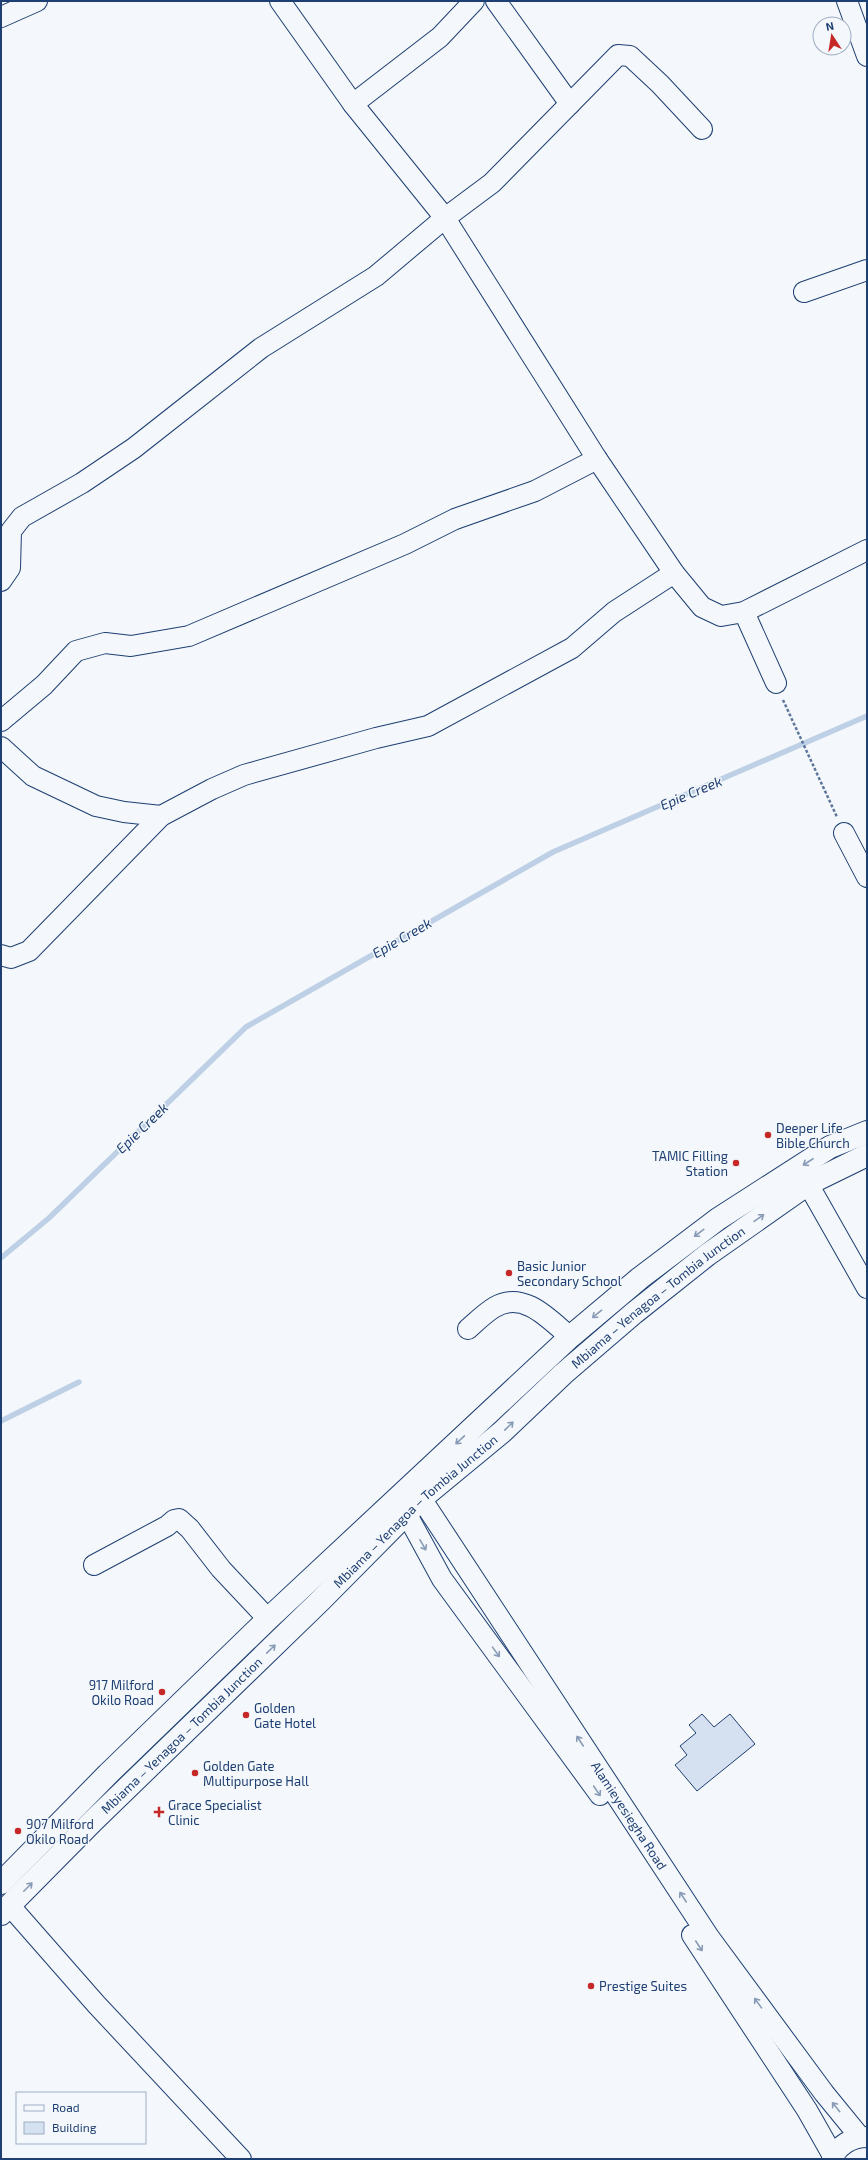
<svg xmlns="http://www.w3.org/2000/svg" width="868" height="2160" font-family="'Exo 2',sans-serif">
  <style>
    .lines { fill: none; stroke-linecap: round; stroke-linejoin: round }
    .stream { stroke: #bed0e5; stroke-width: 5.5 }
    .building { fill: #d5e0f0; stroke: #1d3f73 }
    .minor-casing { stroke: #1d3f73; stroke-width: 22 }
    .major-casing { stroke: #1d3f73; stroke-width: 24 }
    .path { stroke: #5e769c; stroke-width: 2.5; stroke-dasharray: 3 2; stroke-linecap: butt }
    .minor { stroke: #f4f7fb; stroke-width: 20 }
    .major { stroke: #f4f7fb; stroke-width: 22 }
    .oneway { stroke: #889bb7 }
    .poi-dot { fill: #c62828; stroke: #f4f7fb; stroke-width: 1.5 }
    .labels { text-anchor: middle; stroke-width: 3; stroke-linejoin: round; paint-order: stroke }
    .poi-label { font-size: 13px; fill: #1d3f73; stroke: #f4f7fb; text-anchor: start }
    .street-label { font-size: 13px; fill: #1d3f73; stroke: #f4f7fb }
    .water-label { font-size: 14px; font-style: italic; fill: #1d3f73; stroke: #f4f7fb }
  </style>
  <rect width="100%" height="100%" fill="#f4f7fb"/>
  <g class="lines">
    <!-- stream -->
    <g class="stream">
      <path d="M1 1258 49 1218 246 1027 553 852 867 716"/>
      <path d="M1 1421 79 1382"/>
    </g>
  </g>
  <!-- building -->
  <path class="building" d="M702 1714 714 1727 730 1714 755 1744 697 1791 675 1765 687 1755 680 1746 696 1733 689 1725Z"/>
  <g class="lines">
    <defs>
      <g id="minor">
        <path d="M280 1 353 104 445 218 597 459 674 573 702 607 721 616 744 612 867 550"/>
        <path d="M496 1 570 104"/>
        <path d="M847 1 867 56"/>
        <path d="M1 17 37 1"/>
        <path d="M353 104 440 37 474 1"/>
        <path d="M804 292 867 270"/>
        <path d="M1 581 10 568 11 531 22 517 82 483 134 448 261 348 376 276 445 218 492 183 618 55 630 56 660 84 702 129"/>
        <path d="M744 612 776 683"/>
        <path d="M1 721 44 685 76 651 105 643 131 646 189 636 405 544 455 519 535 491 597 459"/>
        <path d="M1 747 33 776 96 806 124 812 161 816"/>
        <path d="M844 833 867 877"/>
        <path d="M1 955 11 958 29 951 161 816 212 789 244 775 376 738 428 726 572 648 614 612 674 573"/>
        <path d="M808 1184 867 1288"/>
        <path d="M468 1329C477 1321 486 1312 495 1307 524 1290 550 1320 570 1337"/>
        <path id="s1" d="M413 1486 709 1937 824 2093 860 2137"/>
        <path d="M399 1500 442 1579 600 1795"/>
        <path d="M94 1565 167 1526 174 1520 179 1519 190 1529 221 1569 268 1619"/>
        <path d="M10 1906 96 2004 241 2159"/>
        <path d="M692 1935 807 2110 833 2156"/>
        <path d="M832 2159C838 2145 852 2137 867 2137"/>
      </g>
      <g id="major">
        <path d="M1 1883 108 1774 268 1619 570 1337 640 1278 718 1219 830 1147 867 1132"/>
        <path id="s2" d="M1 1914 93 1821 321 1600 422 1498 502 1432 563 1374 634 1313 707 1255 808 1184 867 1155"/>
      </g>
    </defs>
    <!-- minor casing -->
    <use href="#minor" class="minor-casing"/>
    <!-- major casing -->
    <use href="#major" class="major-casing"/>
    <!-- path -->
    <path class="path" d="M783 700 837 817"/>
    <!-- minor -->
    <use href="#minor" class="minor"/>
    <!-- major -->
    <use href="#major" class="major"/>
  </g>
  <!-- one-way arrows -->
  <defs><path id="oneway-shaft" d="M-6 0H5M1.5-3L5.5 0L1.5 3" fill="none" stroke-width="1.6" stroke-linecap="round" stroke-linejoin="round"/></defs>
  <g class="oneway">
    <use href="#oneway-shaft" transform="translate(808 1162) rotate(147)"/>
    <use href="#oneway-shaft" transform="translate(759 1218) rotate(-35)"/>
    <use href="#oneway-shaft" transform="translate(699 1233) rotate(143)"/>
    <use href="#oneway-shaft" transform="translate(597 1314) rotate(140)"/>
    <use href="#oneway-shaft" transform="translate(509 1426) rotate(-44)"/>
    <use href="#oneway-shaft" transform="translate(460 1440) rotate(137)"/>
    <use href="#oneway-shaft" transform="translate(423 1545) rotate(60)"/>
    <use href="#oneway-shaft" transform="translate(271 1649) rotate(-44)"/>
    <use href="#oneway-shaft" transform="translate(496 1652) rotate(54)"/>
    <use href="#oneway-shaft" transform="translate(580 1741) rotate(-123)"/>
    <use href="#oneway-shaft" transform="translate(597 1791) rotate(56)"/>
    <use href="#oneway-shaft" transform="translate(28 1887) rotate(-45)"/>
    <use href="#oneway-shaft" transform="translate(683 1897) rotate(-123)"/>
    <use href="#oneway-shaft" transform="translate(699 1946) rotate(57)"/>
    <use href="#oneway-shaft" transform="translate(758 2003) rotate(-126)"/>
    <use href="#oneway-shaft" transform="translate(836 2107) rotate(-129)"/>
  </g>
  <!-- markers -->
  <g class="poi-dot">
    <circle cx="768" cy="1135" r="4"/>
    <circle cx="736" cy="1163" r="4"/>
    <circle cx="509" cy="1273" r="4"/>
    <circle cx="162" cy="1692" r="4"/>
    <circle cx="246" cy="1715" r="4"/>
    <circle cx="195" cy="1773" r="4"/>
    <path d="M157 1806h4v4h4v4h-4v4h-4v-4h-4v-4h4z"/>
    <circle cx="18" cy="1831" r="4"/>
    <circle cx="591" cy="1986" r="4"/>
  </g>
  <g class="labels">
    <!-- poi labels -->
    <g class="poi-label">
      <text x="776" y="1133">Deeper Life<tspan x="776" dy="15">Bible Church</tspan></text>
      <text x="728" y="1161" text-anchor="end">TAMIC Filling<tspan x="728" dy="15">Station</tspan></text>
      <text x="517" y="1271">Basic Junior<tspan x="517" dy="15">Secondary School</tspan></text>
      <text x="154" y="1690" text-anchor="end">917 Milford<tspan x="154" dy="15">Okilo Road</tspan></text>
      <text x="254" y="1713">Golden<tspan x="254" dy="15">Gate Hotel</tspan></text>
      <text x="203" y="1771">Golden Gate<tspan x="203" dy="15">Multipurpose Hall</tspan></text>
      <text x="168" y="1810">Grace Specialist<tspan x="168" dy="15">Clinic</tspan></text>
      <text x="26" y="1829">907 Milford<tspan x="26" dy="15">Okilo Road</tspan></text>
      <text x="599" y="1991">Prestige Suites</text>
    </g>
    <!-- street labels -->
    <g class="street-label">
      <text dy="5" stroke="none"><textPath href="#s2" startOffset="902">Mbiama – Yenagoa – Tombia Junction</textPath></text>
      <text dy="5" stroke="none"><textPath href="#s2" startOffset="578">Mbiama – Yenagoa – Tombia Junction</textPath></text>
      <text dy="5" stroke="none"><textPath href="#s2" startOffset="254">Mbiama – Yenagoa – Tombia Junction</textPath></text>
      <text dy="5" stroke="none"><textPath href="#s1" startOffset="394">Alamieyesiegha Road</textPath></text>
    </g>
    <!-- water labels -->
    <g class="water-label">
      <text transform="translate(691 793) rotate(-23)" y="5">Epie Creek</text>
      <text transform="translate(402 938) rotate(-30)" y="5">Epie Creek</text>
      <text transform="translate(142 1128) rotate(-44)" y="5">Epie Creek</text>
    </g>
  </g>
  <!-- border -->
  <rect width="868" height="2160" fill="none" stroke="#1d3f73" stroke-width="4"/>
  <!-- legend -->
  <rect x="16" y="2092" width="130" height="52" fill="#f4f7fb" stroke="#9eadc5"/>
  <rect x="24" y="2105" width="20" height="6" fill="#f4f7fb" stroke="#9eadc5"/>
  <text x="52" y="2112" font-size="12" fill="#1d3f73">Road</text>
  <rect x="24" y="2122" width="20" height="12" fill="#d5e0f0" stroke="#9eadc5"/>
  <text x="52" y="2132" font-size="12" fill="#1d3f73">Building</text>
  <!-- north arrow -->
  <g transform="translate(832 36) rotate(348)"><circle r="19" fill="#f4f7fb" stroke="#9eadc5"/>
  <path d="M0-3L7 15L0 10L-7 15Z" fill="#c62828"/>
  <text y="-6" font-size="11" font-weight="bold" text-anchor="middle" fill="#1d3f73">N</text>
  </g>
</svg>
